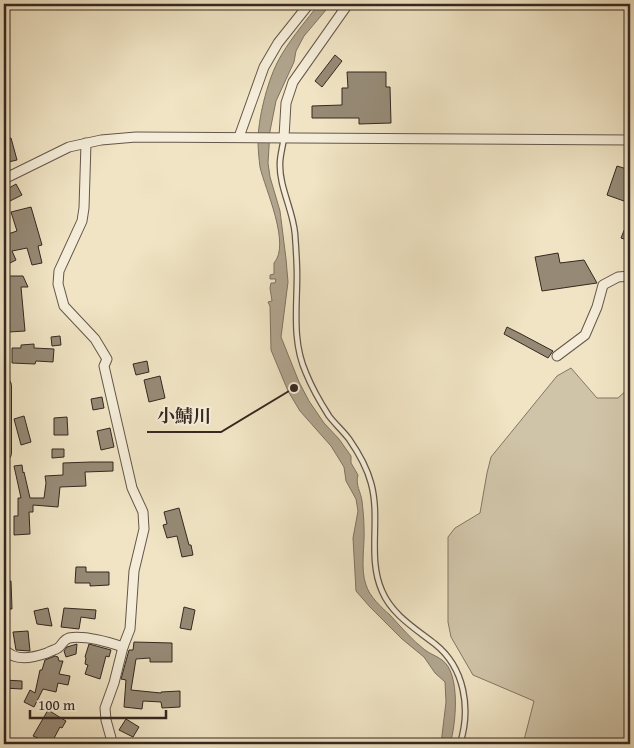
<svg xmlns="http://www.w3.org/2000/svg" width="634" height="748" font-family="'Gentium Book Plus','Noto Serif JP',serif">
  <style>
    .green { fill: #d0c4a8; stroke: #827664 }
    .water { fill: #b0a48d; stroke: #7f7262 }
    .building { fill: #968a76; stroke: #352821 }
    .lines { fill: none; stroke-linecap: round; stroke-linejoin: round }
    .service-casing { stroke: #64574a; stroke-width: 7 }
    .minor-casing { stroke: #64574a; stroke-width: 11 }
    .primary-casing { stroke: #352821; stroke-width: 16 }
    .service { stroke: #f5edd9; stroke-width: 4.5 }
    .minor { stroke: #f5edd9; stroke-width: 9 }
    .primary { stroke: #f0e4c4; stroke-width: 14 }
    .leader { fill: none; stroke: #352821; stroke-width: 2 }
    .callout-dot { fill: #352821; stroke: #f5edd9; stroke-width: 2 }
    .callout-label { font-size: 18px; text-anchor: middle; font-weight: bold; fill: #352821; stroke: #f5edd9; stroke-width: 4; stroke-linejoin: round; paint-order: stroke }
  </style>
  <rect width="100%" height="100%" fill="#f0e4c4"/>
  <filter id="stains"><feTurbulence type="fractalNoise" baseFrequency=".004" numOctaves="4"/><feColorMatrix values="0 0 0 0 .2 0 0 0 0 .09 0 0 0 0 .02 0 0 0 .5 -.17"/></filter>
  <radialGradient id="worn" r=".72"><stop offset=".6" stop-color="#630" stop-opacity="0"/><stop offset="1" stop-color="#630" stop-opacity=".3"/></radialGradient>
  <!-- green -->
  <path class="green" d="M571 368 597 398H618L630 387V744H523L534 701 473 675 451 637 448 622V537L455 528 480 513 487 473 491 457 557 376Z"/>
  <!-- water -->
  <path class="water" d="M319 4H331L304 36 296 51 294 62 276 101 270 131 268 163 270 177 280 211 286 259 288 282 281 337 299 382 309 401 324 423 339 439 351 456V463L358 475C355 485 361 492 362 501 363 510 364 519 364 528 365 546 360 568 366 585 370 597 381 607 390 615 401 627 412 640 425 650 430 654 437 656 442 660 461 673 456 725 450 744H441L446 702 445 682 435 673 424 657 402 639 370 607 356 591 353 538 358 511 356 499 346 481 344 467 331 446 300 411 288 391 271 350 270 306 268 302 272 301 270 288 271 283H275L276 279H270V275L274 274V263C291 244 265 189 260 167 259 159 258 149 258 141 258 119 267 83 277 63 287 43 305 22 319 4Z"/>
  <!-- building -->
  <g class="building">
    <path d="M335 55 342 61 322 87 315 81Z"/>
    <path d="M347 72H386V87H390L391 123 359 124V118H312V106L342 105V88H348Z"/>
    <path d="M11 138 17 160 4 163V139Z"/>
    <path d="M617 166 630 170V181L624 201 607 195Z"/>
    <path d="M16 184 22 195 8 202 4 191Z"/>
    <path d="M31 207 42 245 38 246 42 263 32 265 27 248 12 251 16 260 4 266V234L5 235 17 231 11 212Z"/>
    <path d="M630 216V241L621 238Z"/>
    <path d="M558 253 560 263 584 260 597 283 542 291 535 257Z"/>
    <path d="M4 276H23L28 287H21L25 331 9 332Z"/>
    <path d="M507 327 521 334 553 351 548 358 504 334Z"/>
    <path d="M60 336 61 345 52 346 51 337Z"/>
    <path d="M34 344V348L54 349 53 362 36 361 35 364 12 363V348H21V345Z"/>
    <path d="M147 361 149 372 136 375 133 364Z"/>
    <path d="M160 376 165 398 149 402 144 380Z"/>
    <path d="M102 397 104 408 93 410 91 399Z"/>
    <path d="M24 416 31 442 21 445 14 419Z"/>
    <path d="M67 417 68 435H54V418Z"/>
    <path d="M110 428 114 447 101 450 97 431Z"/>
    <path d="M52 449H64V457L52 458Z"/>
    <path d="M91 462H113V471L85 472 86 486 60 487 58 507 33 505V512H29L30 534 14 535V516H18V498H21L14 466 22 465 23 473 24 472 30 498H44L46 483 45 476 63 475V463Z"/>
    <path d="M179 508 189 545H191L193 555 182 557 177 536 167 538 163 525 167 524 164 512Z"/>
    <path d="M76 567H86V572H109V585L90 586V583H75Z"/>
    <path d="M4 581H11L12 609H4Z"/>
    <path d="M184 607 195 610 191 630 180 628Z"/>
    <path d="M48 608 52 626 37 624 34 611Z"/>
    <path d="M64 608 96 610 95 619 81 617 79 629 61 627Z"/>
    <path d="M28 631 30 651 16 650 13 632Z"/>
    <path d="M134 642 172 643V662H150V658L136 659 131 690 161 693V692L180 691V707L162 708 161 702 143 701 142 709 124 707 126 680 121 679 129 650H133Z"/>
    <path d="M77 644 76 654 66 657 64 651 67 647Z"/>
    <path d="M89 644 111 650 109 657 106 656 100 679 85 674 88 665 85 664 86 658 85 657Z"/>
    <path d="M55 656 58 657 59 661H63L59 674 70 676 68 685 58 683 56 692 43 689 34 707 24 702 30 690 35 693 40 670H42L45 660Z"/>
    <path d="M4 680 22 681V689L4 688Z"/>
    <path d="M48 710 66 721 62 728 60 727 51 744 33 736Z"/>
    <path d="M126 719 139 727 133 737 119 730Z"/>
  </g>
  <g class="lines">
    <defs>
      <path id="service" d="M284 137C283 146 280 155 280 163 279 187 293 210 295 234 296 248 297 262 297 275 297 308 292 342 306 373 312 388 320 402 329 416 335 424 343 431 349 439 358 452 367 468 371 483 381 519 367 557 382 591 392 615 416 629 435 644 465 668 471 709 460 744"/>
      <g id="minor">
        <path d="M239 137 264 67 278 43 309 4"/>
        <path d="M284 137 286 103 293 82 348 4"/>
        <path d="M86 143 84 208 82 221 59 271 58 284 64 306 95 339 107 359 104 366 132 488 143 512 144 529 134 571 130 629 123 647 114 683 105 708 106 720 111 738 109 744"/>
        <path d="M4 179 69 147 101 140 136 137 630 140"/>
        <path d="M557 356 585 335 597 307 603 285 618 277 630 276"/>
        <path d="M4 649C15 662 32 658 47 653 50 651 55 650 58 648 62 645 63 640 69 638 85 635 108 642 123 647"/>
      </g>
      <path id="primary" d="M4 386V453"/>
    </defs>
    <!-- service casing -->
    <use href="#service" class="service-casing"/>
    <!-- minor casing -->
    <use href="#minor" class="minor-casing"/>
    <!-- primary casing -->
    <use href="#primary" class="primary-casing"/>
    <!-- service -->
    <use href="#service" class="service"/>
    <!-- minor -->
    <use href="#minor" class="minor"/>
    <!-- primary -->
    <use href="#primary" class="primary"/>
  </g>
  <!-- callouts -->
  <path class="leader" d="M294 388L221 432H147"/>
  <circle class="callout-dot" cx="294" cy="388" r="5"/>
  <g class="callout-label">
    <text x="184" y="422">小鯖川</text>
  </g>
  <!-- margin -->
  <rect width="634" height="748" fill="none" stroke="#f0e4c4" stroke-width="20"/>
  <rect x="5" y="5" width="624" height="738" fill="none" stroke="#352821" stroke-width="2.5"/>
  <rect x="10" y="10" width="614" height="728" fill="none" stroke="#352821"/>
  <!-- scale -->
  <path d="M30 710v8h136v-8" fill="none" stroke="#352821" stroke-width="2.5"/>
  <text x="38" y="710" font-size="15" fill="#352821" stroke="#f5edd9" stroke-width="4" paint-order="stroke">100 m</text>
  <rect width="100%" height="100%" filter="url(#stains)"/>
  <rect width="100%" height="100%" fill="url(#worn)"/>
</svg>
